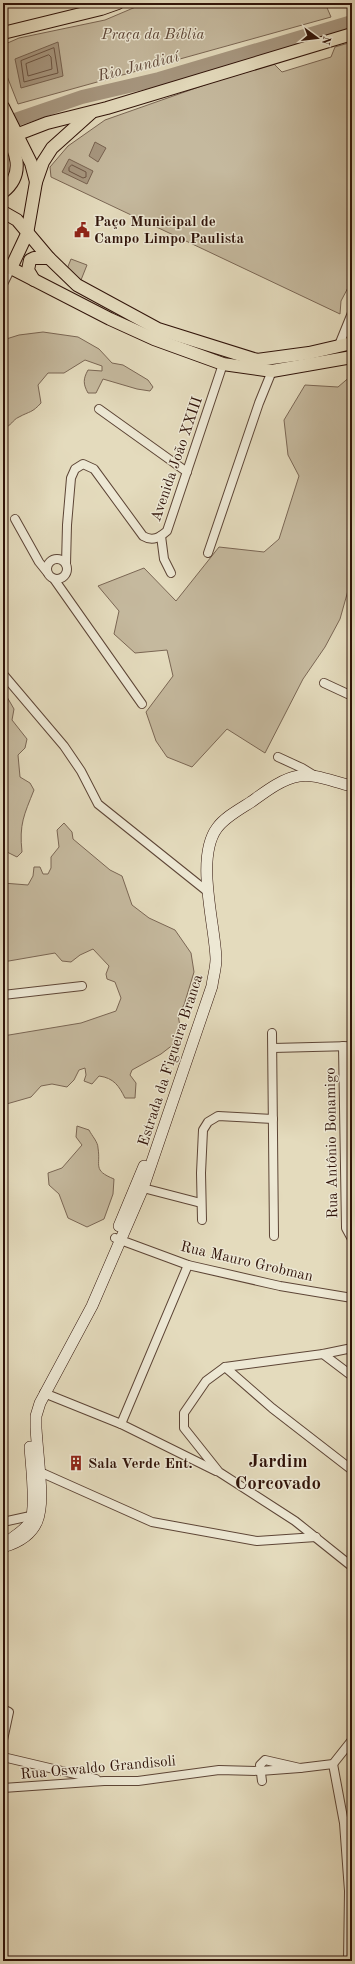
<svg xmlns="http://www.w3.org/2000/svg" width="355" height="1964" font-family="'Old Standard TT',serif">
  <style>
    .green { fill: #c5b99e; stroke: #7a6654 }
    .water { fill: #a79780; stroke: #776250 }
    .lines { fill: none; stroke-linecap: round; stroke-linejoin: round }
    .shore { stroke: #6c5544; stroke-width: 1 }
    .river { stroke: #a79780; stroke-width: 14 }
    .minor-casing { stroke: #5d4536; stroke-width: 10 }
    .secondary-casing { stroke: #301309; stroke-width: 12 }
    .primary-casing { stroke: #301309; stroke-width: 14 }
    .minor { stroke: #ede8d4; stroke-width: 8 }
    .secondary { stroke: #ede8d4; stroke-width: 11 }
    .primary { stroke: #e4dbbd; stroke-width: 12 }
    .labels { text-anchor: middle; stroke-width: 3; stroke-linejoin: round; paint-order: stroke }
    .park-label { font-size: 15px; font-style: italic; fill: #5d4536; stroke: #ede8d4 }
    .poi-label { font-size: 15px; font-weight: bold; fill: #301309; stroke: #ede8d4; text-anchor: start }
    .street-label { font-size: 15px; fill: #301309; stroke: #ede8d4 }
    .water-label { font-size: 16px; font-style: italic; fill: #604839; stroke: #ede8d4 }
    .district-label { font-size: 19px; font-weight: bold; fill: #301309; stroke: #ede8d4 }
  </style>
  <rect width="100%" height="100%" fill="#e4dbbd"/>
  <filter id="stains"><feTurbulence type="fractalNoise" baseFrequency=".005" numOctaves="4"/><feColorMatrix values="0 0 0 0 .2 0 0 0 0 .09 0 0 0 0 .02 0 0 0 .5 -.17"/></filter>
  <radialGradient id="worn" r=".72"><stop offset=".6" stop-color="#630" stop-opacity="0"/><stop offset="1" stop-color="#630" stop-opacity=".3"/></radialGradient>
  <!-- green -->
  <g class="green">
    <path d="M145 3H325L331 17 18 104 3 66V45L19 38 105 20Z"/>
    <path d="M352 42V280L341 301 340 314 51 177 50 167 68 146 105 120 213 82 274 64 282 72 331 57 335 47Z"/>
    <path d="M71 259 87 265 81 280 67 269Z"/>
    <path d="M43 332 78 337 99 349 112 363 123 365 148 380 153 387 150 391 137 389 103 379 96 393H88C83 384 83 379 88 370L102 371V366L85 360 64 373H48L38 385 41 403C32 413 30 411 19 417 12 420 12 426 3 428V340L19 335Z"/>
    <path d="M352 375V557L349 587 340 619 325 647 303 679 265 753 227 729 192 767 167 757 156 741 146 712 173 676 167 650 135 653 114 634 119 611 98 586 144 568 176 601 219 547 264 552 279 539 299 476 288 455 284 420 305 385 338 387Z"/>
    <path d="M3 690 14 709 12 720 27 739 25 748 18 755 20 777 30 783 34 790C24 815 19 824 22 852L17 857 3 850Z"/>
    <path d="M64 823 72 832 73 839 110 870 122 876 132 905 149 918 175 930 191 953 194 972 184 1005 178 1015 180 1026 174 1044 161 1054 132 1070 130 1075 136 1083 135 1098H125C119 1086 114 1078 99 1076L92 1084 84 1081 86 1075 85 1068 79 1070 74 1080 67 1087 52 1084 41 1086 31 1097 3 1105V1036L81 1023 116 1011 121 998 115 982 107 979 106 974 109 966 93 949 80 955 71 962 62 961 55 953 3 962V883L28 885 33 876 34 867H40L43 874H48L51 868V857L59 847 57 830Z"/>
    <path d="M77 1126 89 1130C92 1136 98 1142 98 1148 101 1166 92 1170 114 1179L113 1194 104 1219 87 1227 68 1218 59 1194 49 1185 48 1173 62 1168 82 1145 76 1137Z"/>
  </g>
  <!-- water -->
  <g class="water">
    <path d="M58 42 63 76 21 88 15 59Z"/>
    <path d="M95 142 106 148 98 162 89 156Z"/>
    <path d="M69 159 93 171 87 184 62 172Z"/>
  </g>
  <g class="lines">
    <!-- shore -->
    <g class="shore">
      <path d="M54 48 58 73 24 82 21 61Z"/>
      <path d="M49 55 51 57 52 69 28 76 26 64Z"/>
      <path d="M72 165 86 172V177L83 178 69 171V168Z"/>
    </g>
    <!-- river -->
    <path class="river" d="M3 124 82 97 159 79 352 22"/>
    <defs>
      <g id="minor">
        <path d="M3 284 11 268"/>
        <path d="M339 345 352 313"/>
        <path d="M99 409 187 472"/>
        <path d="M15 519 39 562 47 572"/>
        <path d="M161 536 164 559 171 573"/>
        <path d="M208 553 259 403 272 371"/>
        <circle cx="57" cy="569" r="10"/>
        <path d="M66 564 67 525 71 478 75 469 83 464 94 469 143 536C153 542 160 537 167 531L223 364"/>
        <path d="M54 579 142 704"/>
        <path d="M3 674 64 746 81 771 98 804 208 892"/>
        <path d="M324 683 352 696"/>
        <path d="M278 757 302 768 315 776"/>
        <path d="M3 995 82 986"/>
        <path d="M272 1033 274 1236"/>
        <path d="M343 1046 346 1228 352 1239"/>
        <path d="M273 1048 352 1046"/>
        <path d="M138 1188H143L201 1203"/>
        <path d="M202 1220 201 1173 203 1130 208 1122 218 1116 273 1119"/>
        <path d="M115 1238 188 1265 280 1286 352 1298"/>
        <path d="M323 1354 352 1376"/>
        <path d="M225 1367 272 1408 352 1470"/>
        <path d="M44 1393 121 1424 216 1471"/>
        <path d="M121 1424 188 1265"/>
        <path d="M40 1472 152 1522 257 1541 316 1537"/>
        <path d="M3 1522 35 1515"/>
        <path d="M350 1565 295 1521 219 1472 184 1428V1413L206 1381 225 1367 323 1354 352 1348"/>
        <path d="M3 1709 9 1712 3 1740"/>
        <path d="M3 1757 96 1779"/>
        <path d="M333 1764 344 1823 349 1891 348 1961"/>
        <path d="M262 1781 260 1765 265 1760 300 1768 333 1764 352 1740"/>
        <path d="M3 1788 104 1781H138L219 1770 260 1771 300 1768"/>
      </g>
      <g id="secondary">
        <path d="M119 1226 144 1166"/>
        <path d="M11 1539C18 1534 26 1529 30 1522 37 1509 31 1463 30 1447"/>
        <path d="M3 1547C41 1536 43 1513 40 1478 39 1461 37 1445 36 1428V1416L40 1403 92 1306 143 1188 212 986C213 977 216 968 216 959 215 924 195 858 217 828 225 817 240 809 251 802 265 792 281 779 299 776 315 773 336 783 352 786"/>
      </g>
      <g id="primary">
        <path d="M3 33 101 9 118 3"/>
        <path d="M3 107 31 163 36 182"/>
        <path d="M3 128C16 150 26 174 3 192"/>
        <path d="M8 138 47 123 107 108 352 34"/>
        <path d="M3 212 17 220 49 258 77 285 158 329 257 360 309 353 352 343"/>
        <path d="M3 264 110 319 154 339 223 364 272 371 352 357"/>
        <path d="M11 268 27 234 36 182 43 162 52 148 91 113"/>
        <path d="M34 280 28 270 30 260 34 258H49"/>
      </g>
    </defs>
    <!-- minor casing -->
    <use href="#minor" class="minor-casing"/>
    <!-- secondary casing -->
    <use href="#secondary" class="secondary-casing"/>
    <!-- primary casing -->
    <use href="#primary" class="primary-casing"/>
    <!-- minor -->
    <use href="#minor" class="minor"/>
    <!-- secondary -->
    <use href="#secondary" class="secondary"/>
    <!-- primary -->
    <use href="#primary" class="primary"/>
  </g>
  <!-- icons -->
  <defs>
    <symbol id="civic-bare" viewBox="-9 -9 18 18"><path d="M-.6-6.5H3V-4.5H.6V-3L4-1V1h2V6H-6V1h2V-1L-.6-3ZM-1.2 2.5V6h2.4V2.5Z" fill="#8f2418" stroke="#ede8d4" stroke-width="2.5" paint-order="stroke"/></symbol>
    <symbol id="building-bare" viewBox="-9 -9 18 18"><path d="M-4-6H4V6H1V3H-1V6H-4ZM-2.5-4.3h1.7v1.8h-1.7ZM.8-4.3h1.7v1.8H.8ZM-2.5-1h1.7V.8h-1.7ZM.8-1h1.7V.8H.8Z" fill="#8f2418" stroke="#ede8d4" stroke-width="2.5" paint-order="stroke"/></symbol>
  </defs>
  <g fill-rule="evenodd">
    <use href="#civic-bare" x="71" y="219" width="22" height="22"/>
    <use href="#building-bare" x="65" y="1452" width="22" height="22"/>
  </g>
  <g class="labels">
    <!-- park labels -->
    <g class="park-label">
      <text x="153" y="39">Praça da Bíblia</text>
    </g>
    <!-- poi labels -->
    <g class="poi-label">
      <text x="94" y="226">Paço Municipal de<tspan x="94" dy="17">Campo Limpo Paulista</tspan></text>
      <text x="88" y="1468">Sala Verde Ent.</text>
    </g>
    <!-- street labels -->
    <g class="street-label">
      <text transform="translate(176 459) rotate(-71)" y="5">Avenida João XXIII</text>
      <text transform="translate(170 1060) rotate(-72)" y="5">Estrada da Figueira Branca</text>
      <text transform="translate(331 1143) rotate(-91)" y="5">Rua Antônio Bonamigo</text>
      <text transform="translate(247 1261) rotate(13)" y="5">Rua Mauro Grobman</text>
      <text transform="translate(98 1767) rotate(-5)" y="5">Rua Oswaldo Grandisoli</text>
    </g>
    <!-- water labels -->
    <g class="water-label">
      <text transform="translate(138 65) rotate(-14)" y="6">Rio Jundiaí</text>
    </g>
    <!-- district labels -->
    <g class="district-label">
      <text x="278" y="1467">Jardim<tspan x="278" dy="22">Corcovado</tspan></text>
    </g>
  </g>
  <!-- margin -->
  <rect width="355" height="1964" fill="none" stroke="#e4dbbd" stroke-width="16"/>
  <rect x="4" y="4" width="347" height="1956" fill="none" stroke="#301309" stroke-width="2"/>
  <rect x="8" y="8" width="339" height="1948" fill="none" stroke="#301309"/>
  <!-- north arrow -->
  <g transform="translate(317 38) rotate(105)" stroke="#ede8d4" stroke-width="3" paint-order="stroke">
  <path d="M0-3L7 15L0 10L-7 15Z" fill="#301309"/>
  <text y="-6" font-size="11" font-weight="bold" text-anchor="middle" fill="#301309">N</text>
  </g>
  <rect width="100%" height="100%" filter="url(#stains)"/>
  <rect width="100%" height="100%" fill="url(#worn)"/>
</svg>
